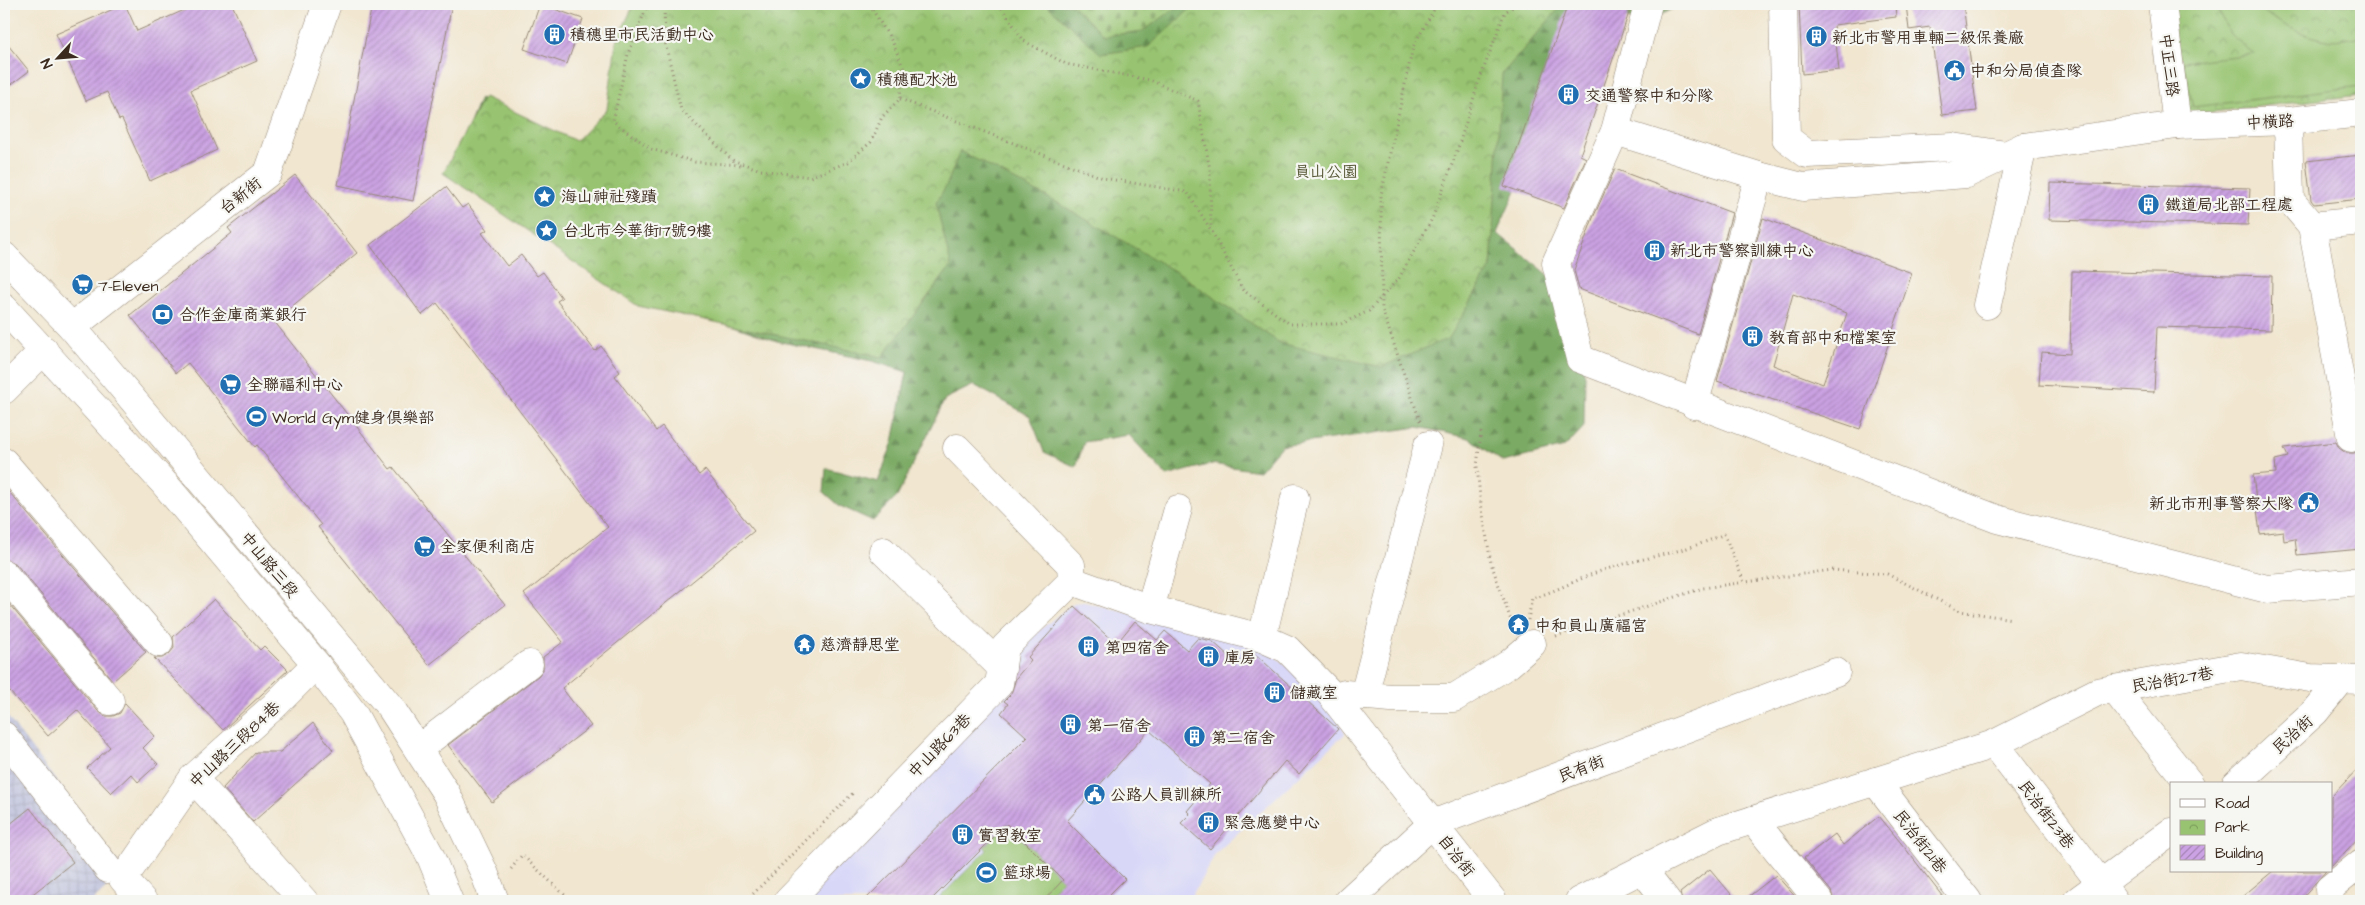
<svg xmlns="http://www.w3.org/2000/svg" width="2365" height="905" font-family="'Architects Daughter','LXGW WenKai TC',sans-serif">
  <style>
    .built { fill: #d8d7f8 }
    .industrial { fill: url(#industrial-grid) }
    .forest { fill: url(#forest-firs); stroke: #5a6a40 }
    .cemetery { fill: url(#cemetery-stones); stroke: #6a7748 }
    .park { fill: url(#park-crowns); stroke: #6a7748 }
    .garden { fill: #98c471; stroke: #6a7748 }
    .building { fill: url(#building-hatch); fill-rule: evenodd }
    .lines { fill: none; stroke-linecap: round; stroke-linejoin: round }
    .minor-casing { stroke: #968876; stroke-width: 29 }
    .major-casing { stroke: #968876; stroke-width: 29 }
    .path { stroke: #968876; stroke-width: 3; stroke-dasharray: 1 4; stroke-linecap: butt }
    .minor { stroke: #fff; stroke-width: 28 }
    .major { stroke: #fff; stroke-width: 28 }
    .labels { text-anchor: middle; stroke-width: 4.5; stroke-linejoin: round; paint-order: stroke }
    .poi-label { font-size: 16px; fill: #3b2a1e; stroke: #f6f6f2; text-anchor: start }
    .street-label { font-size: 16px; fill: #3b2a1e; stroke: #f6f6f2 }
    .park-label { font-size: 16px; fill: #575837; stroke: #f6f6f2 }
  </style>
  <defs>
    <pattern id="industrial-grid" width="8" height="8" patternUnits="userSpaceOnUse" patternTransform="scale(1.25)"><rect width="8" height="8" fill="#bfc2dd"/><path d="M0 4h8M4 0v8" fill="none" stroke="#a5a7bd"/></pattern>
    <pattern id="forest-firs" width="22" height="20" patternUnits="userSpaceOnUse" patternTransform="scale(1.25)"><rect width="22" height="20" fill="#7aaa63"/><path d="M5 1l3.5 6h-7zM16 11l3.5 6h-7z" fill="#658b51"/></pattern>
    <pattern id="cemetery-stones" width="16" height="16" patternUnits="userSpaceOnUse" patternTransform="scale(1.25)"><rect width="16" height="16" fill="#98c471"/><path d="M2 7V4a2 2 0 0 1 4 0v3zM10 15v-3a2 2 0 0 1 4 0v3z" fill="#7d9f5c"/></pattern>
    <pattern id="park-crowns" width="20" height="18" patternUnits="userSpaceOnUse" patternTransform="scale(1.25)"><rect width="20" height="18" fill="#98c471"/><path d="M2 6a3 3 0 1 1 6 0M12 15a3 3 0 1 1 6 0" fill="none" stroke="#7d9f5c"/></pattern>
    <pattern id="building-hatch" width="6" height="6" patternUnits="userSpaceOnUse" patternTransform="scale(1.25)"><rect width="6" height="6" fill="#cba2e3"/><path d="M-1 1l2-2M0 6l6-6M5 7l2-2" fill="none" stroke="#a684b7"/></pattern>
  </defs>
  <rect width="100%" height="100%" fill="#f6f6f2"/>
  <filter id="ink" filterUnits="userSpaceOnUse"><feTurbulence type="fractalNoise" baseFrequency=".02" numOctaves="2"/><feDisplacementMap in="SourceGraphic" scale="10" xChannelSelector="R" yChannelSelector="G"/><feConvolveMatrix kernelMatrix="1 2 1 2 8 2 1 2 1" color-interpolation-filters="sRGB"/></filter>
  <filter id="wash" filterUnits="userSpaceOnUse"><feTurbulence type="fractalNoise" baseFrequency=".0096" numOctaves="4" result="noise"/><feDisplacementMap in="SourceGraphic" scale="20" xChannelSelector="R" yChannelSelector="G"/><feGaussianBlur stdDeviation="1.12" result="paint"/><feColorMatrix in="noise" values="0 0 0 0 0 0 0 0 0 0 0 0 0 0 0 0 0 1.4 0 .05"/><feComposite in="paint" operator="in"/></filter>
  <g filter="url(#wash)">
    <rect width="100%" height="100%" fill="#f1e6cf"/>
    <!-- built -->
    <path class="built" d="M1084 602 1261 646 1290 668 1337 712 1345 734 1216 853 1189 901H802L1015 650 1067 608 1074 603Z"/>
    <!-- industrial -->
    <path class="industrial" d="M4 712 124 871 93 901H4Z"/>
    <!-- forest -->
    <g class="forest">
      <path d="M637 4H1584L1558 39 1517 188 1497 233 1555 280 1585 375 1584 427 1565 447 1503 462 1469 438 1418 427 1281 446 1259 471 1211 464 1167 476 1129 435 1084 442 1076 467 1044 452 1030 416 974 385 945 399 897 497 873 521 840 506 824 492 826 468 878 482 893 442 907 372 872 361 777 341 708 317 451 170 480 98 575 145 613 106Z"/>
      <path d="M1602 4H1679L1676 7 1640 25Z"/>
    </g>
    <!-- cemetery -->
    <path class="cemetery" d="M1071 4H1182L1143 31 1104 36Z"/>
    <!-- park -->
    <g class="park">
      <path d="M634 4H1046L1101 54 1148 47 1196 4H1563L1502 74 1491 267 1449 338 1381 367 1280 343 1178 273 1058 203 960 151 947 184 936 203 951 266 882 357 638 306 443 173 484 97 576 141 607 109 616 43Z"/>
      <path d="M2170 4H2361V95L2186 115Z"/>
    </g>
    <!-- garden -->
    <g class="garden">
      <path d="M2215 4H2257C2266 19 2312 40 2330 40 2340 40 2351 38 2361 36V86L2193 107 2183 62 2254 54 2230 34Z"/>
      <path d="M1007 824 1063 880 1043 901H1038L1032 895 1025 901H936L987 850 984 847Z"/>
    </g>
    <g id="blocks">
      <!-- building -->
      <g class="building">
        <path d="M125 4 137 31 198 4H232L257 61 191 90 217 150 150 181 122 119 119 120 107 92 86 101 56 34Z"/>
        <path d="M372 4H452L413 201 338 185Z"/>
        <path d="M540 4 583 19 567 64 524 49Z"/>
        <path d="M1568 4H1632L1580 155 1586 158 1564 208 1504 186Z"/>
        <path d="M1799 4H1895L1896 17 1834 25 1839 70 1802 74Z"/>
        <path d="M1906 4H1963L1977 111 1942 115 1930 27 1909 30Z"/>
        <path d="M4 40 29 71 4 90Z"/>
        <path d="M2361 155V199L2314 204 2311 200 2306 161Z"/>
        <path d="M1615 169 1732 213 1698 334 1579 289 1574 270 1593 218Z"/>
        <path d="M295 175 357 253 274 321 390 469 393 467 505 605 429 665 318 527 321 525 257 445 255 447 188 363 176 373 130 315 232 233 228 228Z"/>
        <path d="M2050 183 2250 188 2248 225 2049 220Z"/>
        <path d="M446 187 462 208 468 204 487 230 482 233 507 266 521 255 537 276 543 272 562 298 557 301 595 351 601 346 620 372 615 376 656 431 662 426 699 475 705 470 754 531 562 688 591 726 492 802 448 745 538 676 543 670V657L563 642 524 594 608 527 437 303 422 315 370 245Z"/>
        <path d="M1763 218 1912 273 1860 429 1717 381ZM1793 294 1847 313 1823 384 1773 365Z"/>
        <path d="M2072 271 2272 276 2271 330 2157 327 2154 392 2039 385 2041 352 2070 354Z"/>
        <path d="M2336 442 2339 448 2346 453H2354L2361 450V549L2297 555 2295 539 2284 541 2283 531 2260 534 2253 475 2276 473 2275 460 2288 457 2284 448Z"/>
        <path d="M4 486 146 652 113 681 16 564 4 559Z"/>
        <path d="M4 598 98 711 105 716H113L120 713 125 703 155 736 143 748 158 764 138 782 131 774 111 793 87 768 110 747 77 710 48 736 4 685Z"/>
        <path d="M214 599 260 650 264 646 288 670 223 730 154 658H162L169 654 174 648 173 637Z"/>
        <path d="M1074 606 1116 644 1135 621 1157 640 1165 631 1187 650 1198 638 1212 641 1238 664 1250 651 1253 652 1338 729 1299 774 1285 761 1210 849 1181 823 1190 814 1187 811 1210 784 1149 730 1067 821 1125 879 1103 901H1043L1063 880 1007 824 930 901H864L1027 737 1001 713 1008 704 1004 701 1011 694 1016 678 1031 660 1028 657Z"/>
        <path d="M313 723 333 750 253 822 223 788 256 752H280Z"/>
        <path d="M2361 765V835L2331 867V797Z"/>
        <path d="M30 808 73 862 24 901H4V829Z"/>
        <path d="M1879 816 1905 848 1946 901H1834L1831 891 1804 858 1835 834 1843 845Z"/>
        <path d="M1710 869 1737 901H1682L1680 893Z"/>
        <path d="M2273 871H2326L2299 901H2237Z"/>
        <path d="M1776 875 1799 901H1743Z"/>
      </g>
    </g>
  </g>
  <g filter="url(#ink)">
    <use href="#blocks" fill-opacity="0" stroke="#968876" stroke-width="1"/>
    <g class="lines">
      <defs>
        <g id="minor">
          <path d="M1648 4 1615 131 1556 263 1580 359 1997 519 2267 589 2361 581"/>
          <path d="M1783 4 1786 138 1807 154 1953 147 2006 155"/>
          <path d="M2162 4 2177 125"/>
          <path d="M2288 121 2290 200 2312 226 2351 438"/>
          <path d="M1615 131 1759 176 1803 187 1966 174 2023 147 2177 125 2288 121 2361 113"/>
          <path d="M2312 226 2361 221"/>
          <path d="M1987 305 2023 147"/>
          <path d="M72 327 268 173 327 4"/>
          <path d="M4 390 44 350"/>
          <path d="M1694 405 1759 176"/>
          <path d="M957 448 1071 565 1072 581 1150 609 1262 638 1287 649 1329 692 1493 901"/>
          <path d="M4 462 159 643"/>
          <path d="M883 551 1002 668"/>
          <path d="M4 574 110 701"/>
          <path d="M1150 609 1178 509"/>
          <path d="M1262 638 1295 498"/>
          <path d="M2114 689 2190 784"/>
          <path d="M1345 694 1391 698H1454L1509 664 1532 644"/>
          <path d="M1364 696 1428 445"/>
          <path d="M4 736 108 869"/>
          <path d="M1994 744 2114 901"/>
          <path d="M418 749 529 664"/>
          <path d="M193 778 304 901"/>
          <path d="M1875 781 1968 901"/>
          <path d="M2236 784 2315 712 2342 679"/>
          <path d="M1753 820 1819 901"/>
          <path d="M1642 869 1667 901"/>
          <path d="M143 901 123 879 193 778 274 706 316 664"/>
          <path d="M788 901 999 684 1005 647 1072 581"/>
          <path d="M1348 901 1432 824 1836 672"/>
          <path d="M1579 901 1718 831 1994 744 2097 692 2241 666 2310 678 2361 680"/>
          <path d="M2077 901 2171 832"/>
          <path d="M2330 901 2329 889 2361 863"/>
        </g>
        <g id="major">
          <path d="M4 256 72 327 391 708 446 793 484 872 495 901"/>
          <path d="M4 308 163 482 316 664 353 713 430 855 449 901"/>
        </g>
      </defs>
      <!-- minor casing -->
      <use href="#minor" class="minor-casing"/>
      <!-- major casing -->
      <use href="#major" class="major-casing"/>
      <!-- path -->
      <g class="path">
        <path d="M648 4 628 54 613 121 651 149 695 162 741 165"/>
        <path d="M664 4 665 42 681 110 732 160 761 170 810 177 848 162 871 142 882 117 900 99 903 67 893 43 869 4"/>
        <path d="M999 4 1024 41 1066 64 1150 80 1198 101 1210 170 1211 229"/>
        <path d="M900 99 1103 178 1187 192 1211 230 1243 290 1290 324H1341L1369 311 1399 278 1432 219 1458 148 1478 84 1505 12 1517 4"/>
        <path d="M1420 421 1382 309 1381 195 1413 47 1437 4"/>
        <path d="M1481 432 1477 466 1480 497 1491 563 1513 626"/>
        <path d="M1528 620 1532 598C1558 591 1581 577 1607 569 1648 556 1684 553 1724 534L1744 582"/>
        <path d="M1556 636 1703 588 1832 570 1887 574 1960 611 2012 619"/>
        <path d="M511 869 522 855 571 901"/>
        <path d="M746 901 854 792"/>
      </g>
      <!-- minor -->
      <use href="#minor" class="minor"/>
      <!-- major -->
      <use href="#major" class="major"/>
    </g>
  </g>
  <!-- icons -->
  <defs>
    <symbol id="building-disc" viewBox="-11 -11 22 22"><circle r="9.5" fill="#1f6fb2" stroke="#f6f6f2"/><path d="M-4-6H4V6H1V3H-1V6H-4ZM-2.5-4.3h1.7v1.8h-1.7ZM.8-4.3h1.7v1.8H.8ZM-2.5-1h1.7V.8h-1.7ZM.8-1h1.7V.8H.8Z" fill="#fff"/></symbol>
    <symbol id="civic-disc" viewBox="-11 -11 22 22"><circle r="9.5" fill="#1f6fb2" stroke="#f6f6f2"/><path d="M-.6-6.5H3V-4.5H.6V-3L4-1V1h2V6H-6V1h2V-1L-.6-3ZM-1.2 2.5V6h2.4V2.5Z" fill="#fff"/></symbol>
    <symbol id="sight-disc" viewBox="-11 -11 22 22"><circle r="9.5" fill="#1f6fb2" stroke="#f6f6f2"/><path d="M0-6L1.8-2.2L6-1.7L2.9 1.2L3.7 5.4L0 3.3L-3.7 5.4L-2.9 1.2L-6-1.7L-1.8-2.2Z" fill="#fff"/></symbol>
    <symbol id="supermarket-disc" viewBox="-11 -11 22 22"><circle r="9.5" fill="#1f6fb2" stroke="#f6f6f2"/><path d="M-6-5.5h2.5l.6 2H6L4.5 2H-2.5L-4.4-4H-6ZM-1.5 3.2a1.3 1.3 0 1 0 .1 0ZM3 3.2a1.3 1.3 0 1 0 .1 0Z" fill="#fff"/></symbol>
    <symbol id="bank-disc" viewBox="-11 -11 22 22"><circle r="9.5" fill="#1f6fb2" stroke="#f6f6f2"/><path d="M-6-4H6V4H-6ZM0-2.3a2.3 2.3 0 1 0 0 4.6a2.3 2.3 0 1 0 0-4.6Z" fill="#fff"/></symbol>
    <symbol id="stadium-disc" viewBox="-11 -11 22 22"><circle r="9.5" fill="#1f6fb2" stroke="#f6f6f2"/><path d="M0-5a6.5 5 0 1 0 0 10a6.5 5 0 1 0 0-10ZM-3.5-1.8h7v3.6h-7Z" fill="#fff"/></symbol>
    <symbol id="temple-disc" viewBox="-11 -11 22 22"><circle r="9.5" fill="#1f6fb2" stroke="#f6f6f2"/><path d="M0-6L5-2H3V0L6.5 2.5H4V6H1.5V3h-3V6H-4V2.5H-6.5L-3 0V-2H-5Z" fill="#fff"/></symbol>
  </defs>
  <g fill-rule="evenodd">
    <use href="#building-disc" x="542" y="22" width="25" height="25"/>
    <use href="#building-disc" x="1804" y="24" width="25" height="25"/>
    <use href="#civic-disc" x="1942" y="58" width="25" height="25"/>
    <use href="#sight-disc" x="848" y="66" width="25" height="25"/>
    <use href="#building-disc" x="1556" y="82" width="25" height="25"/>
    <use href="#sight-disc" x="532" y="184" width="25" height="25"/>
    <use href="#building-disc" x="2136" y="192" width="25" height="25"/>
    <use href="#sight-disc" x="534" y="218" width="25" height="25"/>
    <use href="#building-disc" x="1642" y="238" width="25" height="25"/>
    <use href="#supermarket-disc" x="70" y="272" width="25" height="25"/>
    <use href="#bank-disc" x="150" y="302" width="25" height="25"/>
    <use href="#building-disc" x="1740" y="324" width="25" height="25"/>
    <use href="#supermarket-disc" x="218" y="372" width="25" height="25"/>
    <use href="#stadium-disc" x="244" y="404" width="25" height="25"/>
    <use href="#civic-disc" x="2296" y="490" width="25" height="25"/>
    <use href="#supermarket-disc" x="412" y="534" width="25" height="25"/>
    <use href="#temple-disc" x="1506" y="612" width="25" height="25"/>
    <use href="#temple-disc" x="792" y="632" width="25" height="25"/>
    <use href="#building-disc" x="1076" y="634" width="25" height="25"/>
    <use href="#building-disc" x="1196" y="644" width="25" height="25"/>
    <use href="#building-disc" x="1262" y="680" width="25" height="25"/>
    <use href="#building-disc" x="1058" y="712" width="25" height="25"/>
    <use href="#building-disc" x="1182" y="724" width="25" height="25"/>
    <use href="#civic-disc" x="1082" y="782" width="25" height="25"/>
    <use href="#building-disc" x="1196" y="810" width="25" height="25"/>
    <use href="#building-disc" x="950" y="822" width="25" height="25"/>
    <use href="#stadium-disc" x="974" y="860" width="25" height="25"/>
  </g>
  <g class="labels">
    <!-- poi labels -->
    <g class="poi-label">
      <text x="570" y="40">積穗里市民活動中心</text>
      <text x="1832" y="43">新北市警用車輛二級保養廠</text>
      <text x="1970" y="76">中和分局偵查隊</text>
      <text x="877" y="85">積穗配水池</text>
      <text x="1585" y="101">交通警察中和分隊</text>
      <text x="561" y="202">海山神社殘蹟</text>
      <text x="2165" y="210">鐵道局北部工程處</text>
      <text x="563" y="236">台北市今華街17號9樓</text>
      <text x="1670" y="256">新北市警察訓練中心</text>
      <text x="98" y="291">7-Eleven</text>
      <text x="179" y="320">合作金庫商業銀行</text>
      <text x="1769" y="343">教育部中和檔案室</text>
      <text x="247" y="390">全聯福利中心</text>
      <text x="272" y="423">World Gym健身俱樂部</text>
      <text x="2293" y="509" text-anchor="end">新北市刑事警察大隊</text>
      <text x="440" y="552">全家便利商店</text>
      <text x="1535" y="631">中和員山廣福宮</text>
      <text x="820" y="650">慈濟靜思堂</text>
      <text x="1105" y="653">第四宿舍</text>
      <text x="1224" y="663">庫房</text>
      <text x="1290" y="698">儲藏室</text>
      <text x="1087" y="731">第一宿舍</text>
      <text x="1211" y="743">第二宿舍</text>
      <text x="1110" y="800">公路人員訓練所</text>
      <text x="1224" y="828">緊急應變中心</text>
      <text x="978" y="841">實習教室</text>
      <text x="1003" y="878">籃球場</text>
    </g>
    <!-- street labels -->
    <g class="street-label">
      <text transform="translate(2170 65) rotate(83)" y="6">中正三路</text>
      <text transform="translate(2270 121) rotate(-3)" y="6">中橫路</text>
      <text transform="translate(240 195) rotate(-38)" y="6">台新街</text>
      <text transform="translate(270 564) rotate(50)" y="6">中山路三段</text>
      <text transform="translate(2172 679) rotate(-10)" y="6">民治街27巷</text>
      <text transform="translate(2292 734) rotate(-42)" y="6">民治街</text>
      <text transform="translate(234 744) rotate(-43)" y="6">中山路三段84巷</text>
      <text transform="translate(939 745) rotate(-46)" y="6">中山路63巷</text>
      <text transform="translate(1581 768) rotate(-21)" y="6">民有街</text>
      <text transform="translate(2047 814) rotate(53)" y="6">民治街23巷</text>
      <text transform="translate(1921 841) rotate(52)" y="6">民治街21巷</text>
      <text transform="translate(1457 855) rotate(52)" y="6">自治街</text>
    </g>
    <!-- park labels -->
    <g class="park-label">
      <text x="1326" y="177">員山公園</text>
    </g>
  </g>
  <!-- margin -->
  <rect width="2365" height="905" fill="none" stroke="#f6f6f2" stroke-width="20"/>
  <!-- legend -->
  <rect x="2170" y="782" width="162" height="90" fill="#f6f6f2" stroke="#aba49d"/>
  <rect x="2180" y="799" width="25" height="8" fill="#ffffff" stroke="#aba49d"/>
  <text x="2215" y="808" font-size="15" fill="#3b2a1e">Road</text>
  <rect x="2180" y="820" width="25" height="15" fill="url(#park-crowns)" stroke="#aba49d"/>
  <text x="2215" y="832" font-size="15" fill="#3b2a1e">Park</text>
  <rect x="2180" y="845" width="25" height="15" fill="url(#building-hatch)" stroke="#aba49d"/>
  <text x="2215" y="858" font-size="15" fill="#3b2a1e">Building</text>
  <!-- north arrow -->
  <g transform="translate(58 58) rotate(244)" stroke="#f6f6f2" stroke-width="4" paint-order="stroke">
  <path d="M0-4L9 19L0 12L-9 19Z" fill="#3b2a1e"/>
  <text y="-8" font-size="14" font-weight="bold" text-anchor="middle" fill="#3b2a1e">N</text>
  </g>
</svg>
